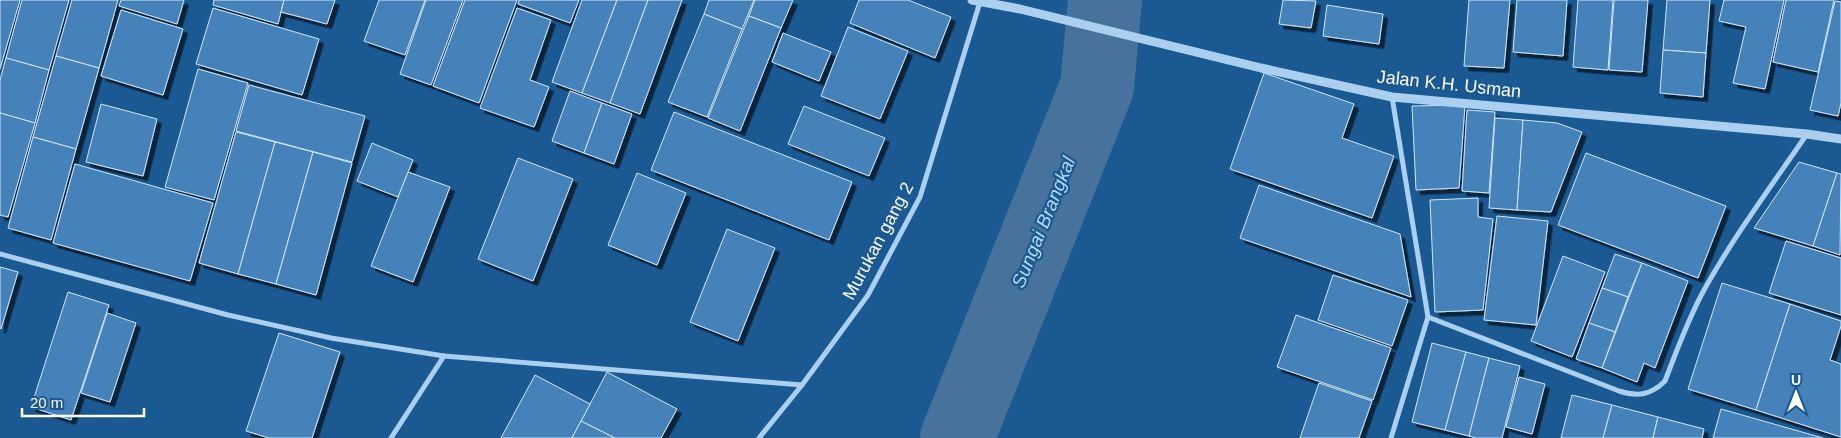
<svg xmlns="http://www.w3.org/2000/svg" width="1841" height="438" font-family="Helvetica,sans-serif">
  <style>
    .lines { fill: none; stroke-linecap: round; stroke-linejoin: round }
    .river { stroke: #47729b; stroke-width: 74 }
    .building { fill: #4482b9; stroke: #d1e7fa; filter: url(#shadow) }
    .minor { stroke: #abcfef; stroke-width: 5 }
    .tertiary { stroke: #abcfef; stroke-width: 9 }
    .labels { text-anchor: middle; stroke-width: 4.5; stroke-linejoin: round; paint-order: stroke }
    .street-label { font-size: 18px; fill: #fff; stroke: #1b5992 }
    .water-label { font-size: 19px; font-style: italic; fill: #b7d9f6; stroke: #1b5992 }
  </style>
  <defs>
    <filter id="shadow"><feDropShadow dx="4.5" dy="4.5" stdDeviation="0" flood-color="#0009"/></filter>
  </defs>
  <rect width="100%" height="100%" fill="#1b5992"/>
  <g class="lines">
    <!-- river -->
    <path class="river" d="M957 438 1097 87 1105 0"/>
  </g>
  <!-- building -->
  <g class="building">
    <path d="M0 0H20L0 69Z"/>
    <path d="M22 0H69L49 70 6 58Z"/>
    <path d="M72 0H118L99 68 56 56Z"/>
    <path d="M121 0H184L177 24 119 6Z"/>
    <path d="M214 0H284L278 24 213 5Z"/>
    <path d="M284 0H335L327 24 281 12Z"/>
    <path d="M379 0H425L405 55 364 41Z"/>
    <path d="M426 0H463L431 85 400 74Z"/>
    <path d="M465 0H517L479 103 433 86Z"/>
    <path d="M519 0H579L570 23 518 4Z"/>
    <path d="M582 0H617L582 93 552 82Z"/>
    <path d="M617 0H648L610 103 582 93Z"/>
    <path d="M648 0H682L640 114 610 103Z"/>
    <path d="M709 0H754L742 29 704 14Z"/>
    <path d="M755 0H793L781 28 749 16Z"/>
    <path d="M859 0H908L951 17 935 58 850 23Z"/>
    <path d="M1283 0 1316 1 1311 28 1279 24Z"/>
    <path d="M1469 0H1510L1504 68 1464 66Z"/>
    <path d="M1517 0H1567L1563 56 1513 52Z"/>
    <path d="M1578 0H1613L1608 70 1573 67Z"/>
    <path d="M1614 0H1648L1642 72 1609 70Z"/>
    <path d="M1667 0H1710L1706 53 1663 50Z"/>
    <path d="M1724 0H1784L1765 89 1733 83 1746 27 1719 21Z"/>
    <path d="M1786 0H1834L1818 72 1773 62Z"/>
    <path d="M1835 1 1841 2V103L1838 116 1810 110Z"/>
    <path d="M1327 5 1383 14 1379 44 1323 36Z"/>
    <path d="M213 8 319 39 302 95 196 64Z"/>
    <path d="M517 8 551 20 530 80 549 87 534 127 480 108Z"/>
    <path d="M121 10 183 29 163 95 101 76Z"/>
    <path d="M704 14 742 29 707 117 668 102Z"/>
    <path d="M749 16 781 28 740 131 708 118Z"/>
    <path d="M848 27 908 51 880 119 821 96Z"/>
    <path d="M783 33 831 52 819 81 772 62Z"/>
    <path d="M1663 50 1706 53 1703 97 1660 93Z"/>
    <path d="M56 56 99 68 76 149 33 137Z"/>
    <path d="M6 58 49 70 35 123 0 113V80Z"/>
    <path d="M198 69 248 83 214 200 165 187Z"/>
    <path d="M1264 73 1354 104 1342 138 1394 156 1372 218 1230 169Z"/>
    <path d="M249 85 365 116 352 162 236 131Z"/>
    <path d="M570 91 602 103 584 153 552 141Z"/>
    <path d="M602 103 632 114 614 164 584 153Z"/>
    <path d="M101 104 157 119 143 176 86 162Z"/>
    <path d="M1465 105 1459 188 1416 190 1412 106Z"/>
    <path d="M804 106 885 138 869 176 788 144Z"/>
    <path d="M1467 110 1495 112 1489 193 1462 191Z"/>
    <path d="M674 112 852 182 829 240 651 170Z"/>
    <path d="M0 113 35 123 8 217 0 215Z"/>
    <path d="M1495 118 1523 120 1517 210 1489 208Z"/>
    <path d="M1523 120 1557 123 1582 132 1551 212 1517 210Z"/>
    <path d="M236 132 275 142 238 274 199 263Z"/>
    <path d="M33 137 76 149 51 240 8 228Z"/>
    <path d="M275 142 313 152 276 284 238 274Z"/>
    <path d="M372 143 413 160 398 197 357 181Z"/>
    <path d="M313 152 352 163 316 295 276 284Z"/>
    <path d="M1586 153 1726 206 1698 278 1558 225Z"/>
    <path d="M518 158 573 179 533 281 478 259Z"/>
    <path d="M1799 162 1837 173 1813 246 1754 228Z"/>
    <path d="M75 164 213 203 190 281 53 243Z"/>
    <path d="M408 172 450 187 413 282 371 266Z"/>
    <path d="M637 173 686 193 657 265 608 245Z"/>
    <path d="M1837 173 1841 174 1840 255 1813 246Z"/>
    <path d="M1259 185 1400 234 1411 297 1240 238Z"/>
    <path d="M1478 198V217L1493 219 1483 310 1435 312 1430 200Z"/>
    <path d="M1497 216 1548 221 1536 325 1484 320Z"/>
    <path d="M727 229 775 248 738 341 690 322Z"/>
    <path d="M1786 241 1841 258V315L1769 293Z"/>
    <path d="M1615 254 1642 263 1628 297 1602 288Z"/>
    <path d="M1563 256 1605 272 1572 357 1531 341Z"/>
    <path d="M1642 263 1688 281 1655 368 1644 363 1637 382 1602 368Z"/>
    <path d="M0 267 18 272 1 329 0 328Z"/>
    <path d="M1333 275 1408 300 1392 346 1318 320Z"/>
    <path d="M1722 283 1790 304 1756 410 1688 389Z"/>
    <path d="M1602 288 1628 297 1615 332 1589 323Z"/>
    <path d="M68 292 109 305 71 420 31 407Z"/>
    <path d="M1790 304 1841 321V326L1830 360 1841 364V437L1756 410Z"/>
    <path d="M107 313 136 323 110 402 81 393Z"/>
    <path d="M1296 315 1391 348 1373 400 1277 367Z"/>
    <path d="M1589 323 1615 332 1602 368 1576 359Z"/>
    <path d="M279 333 340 352 312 438H269L246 431Z"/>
    <path d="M1432 343 1466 352 1445 430 1412 422Z"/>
    <path d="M1466 352 1489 358 1469 436 1445 430Z"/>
    <path d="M1489 358 1520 366 1502 438H1476L1469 436Z"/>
    <path d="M607 372 677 409 661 438H615L581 421Z"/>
    <path d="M535 375 590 404 572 438H501Z"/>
    <path d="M1519 377 1545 384 1532 434 1506 427Z"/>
    <path d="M1319 383 1372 401 1359 438H1300Z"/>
    <path d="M1572 395 1612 405 1603 438H1561Z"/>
    <path d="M1612 405 1658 417 1653 438H1603Z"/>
    <path d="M1721 409 1823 438H1713Z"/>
    <path d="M1658 417 1704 429 1702 438H1653Z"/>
    <path d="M581 421 615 438H572Z"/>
  </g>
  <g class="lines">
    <!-- minor -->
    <g class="minor">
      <path d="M0 254 228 315 331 338 444 356 802 385"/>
      <path d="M1428 317 1619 391C1638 397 1651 395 1665 381 1677 350 1688 319 1704 290 1734 236 1772 185 1807 134"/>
      <path d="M391 438 444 356"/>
      <path d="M759 438 802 385 868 295 920 197 980 2"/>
      <path d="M1391 438 1428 317 1392 97"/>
    </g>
    <!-- tertiary -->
    <path class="tertiary" d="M972 0 1020 9 1261 68 1392 97 1807 134 1841 139"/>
  </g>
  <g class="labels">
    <!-- street labels -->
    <g class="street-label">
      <text transform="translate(1449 84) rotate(6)" y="6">Jalan K.H. Usman</text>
      <text transform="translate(878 241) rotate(-62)" y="6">Murukan gang 2</text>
    </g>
    <!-- water labels -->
    <g class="water-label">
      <text transform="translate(1043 222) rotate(-68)" y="7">Sungai Brangkal</text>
    </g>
  </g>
  <!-- north arrow -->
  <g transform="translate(1796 393)" stroke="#1b5992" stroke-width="4" paint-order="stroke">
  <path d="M0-4L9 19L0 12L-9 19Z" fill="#ffffff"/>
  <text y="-8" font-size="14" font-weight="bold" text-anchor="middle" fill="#ffffff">U</text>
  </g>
  <!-- scale -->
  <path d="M22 408v8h122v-8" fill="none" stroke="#ffffff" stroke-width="2.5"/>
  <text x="30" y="408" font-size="15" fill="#ffffff" stroke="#1b5992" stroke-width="4" paint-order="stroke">20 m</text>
</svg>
